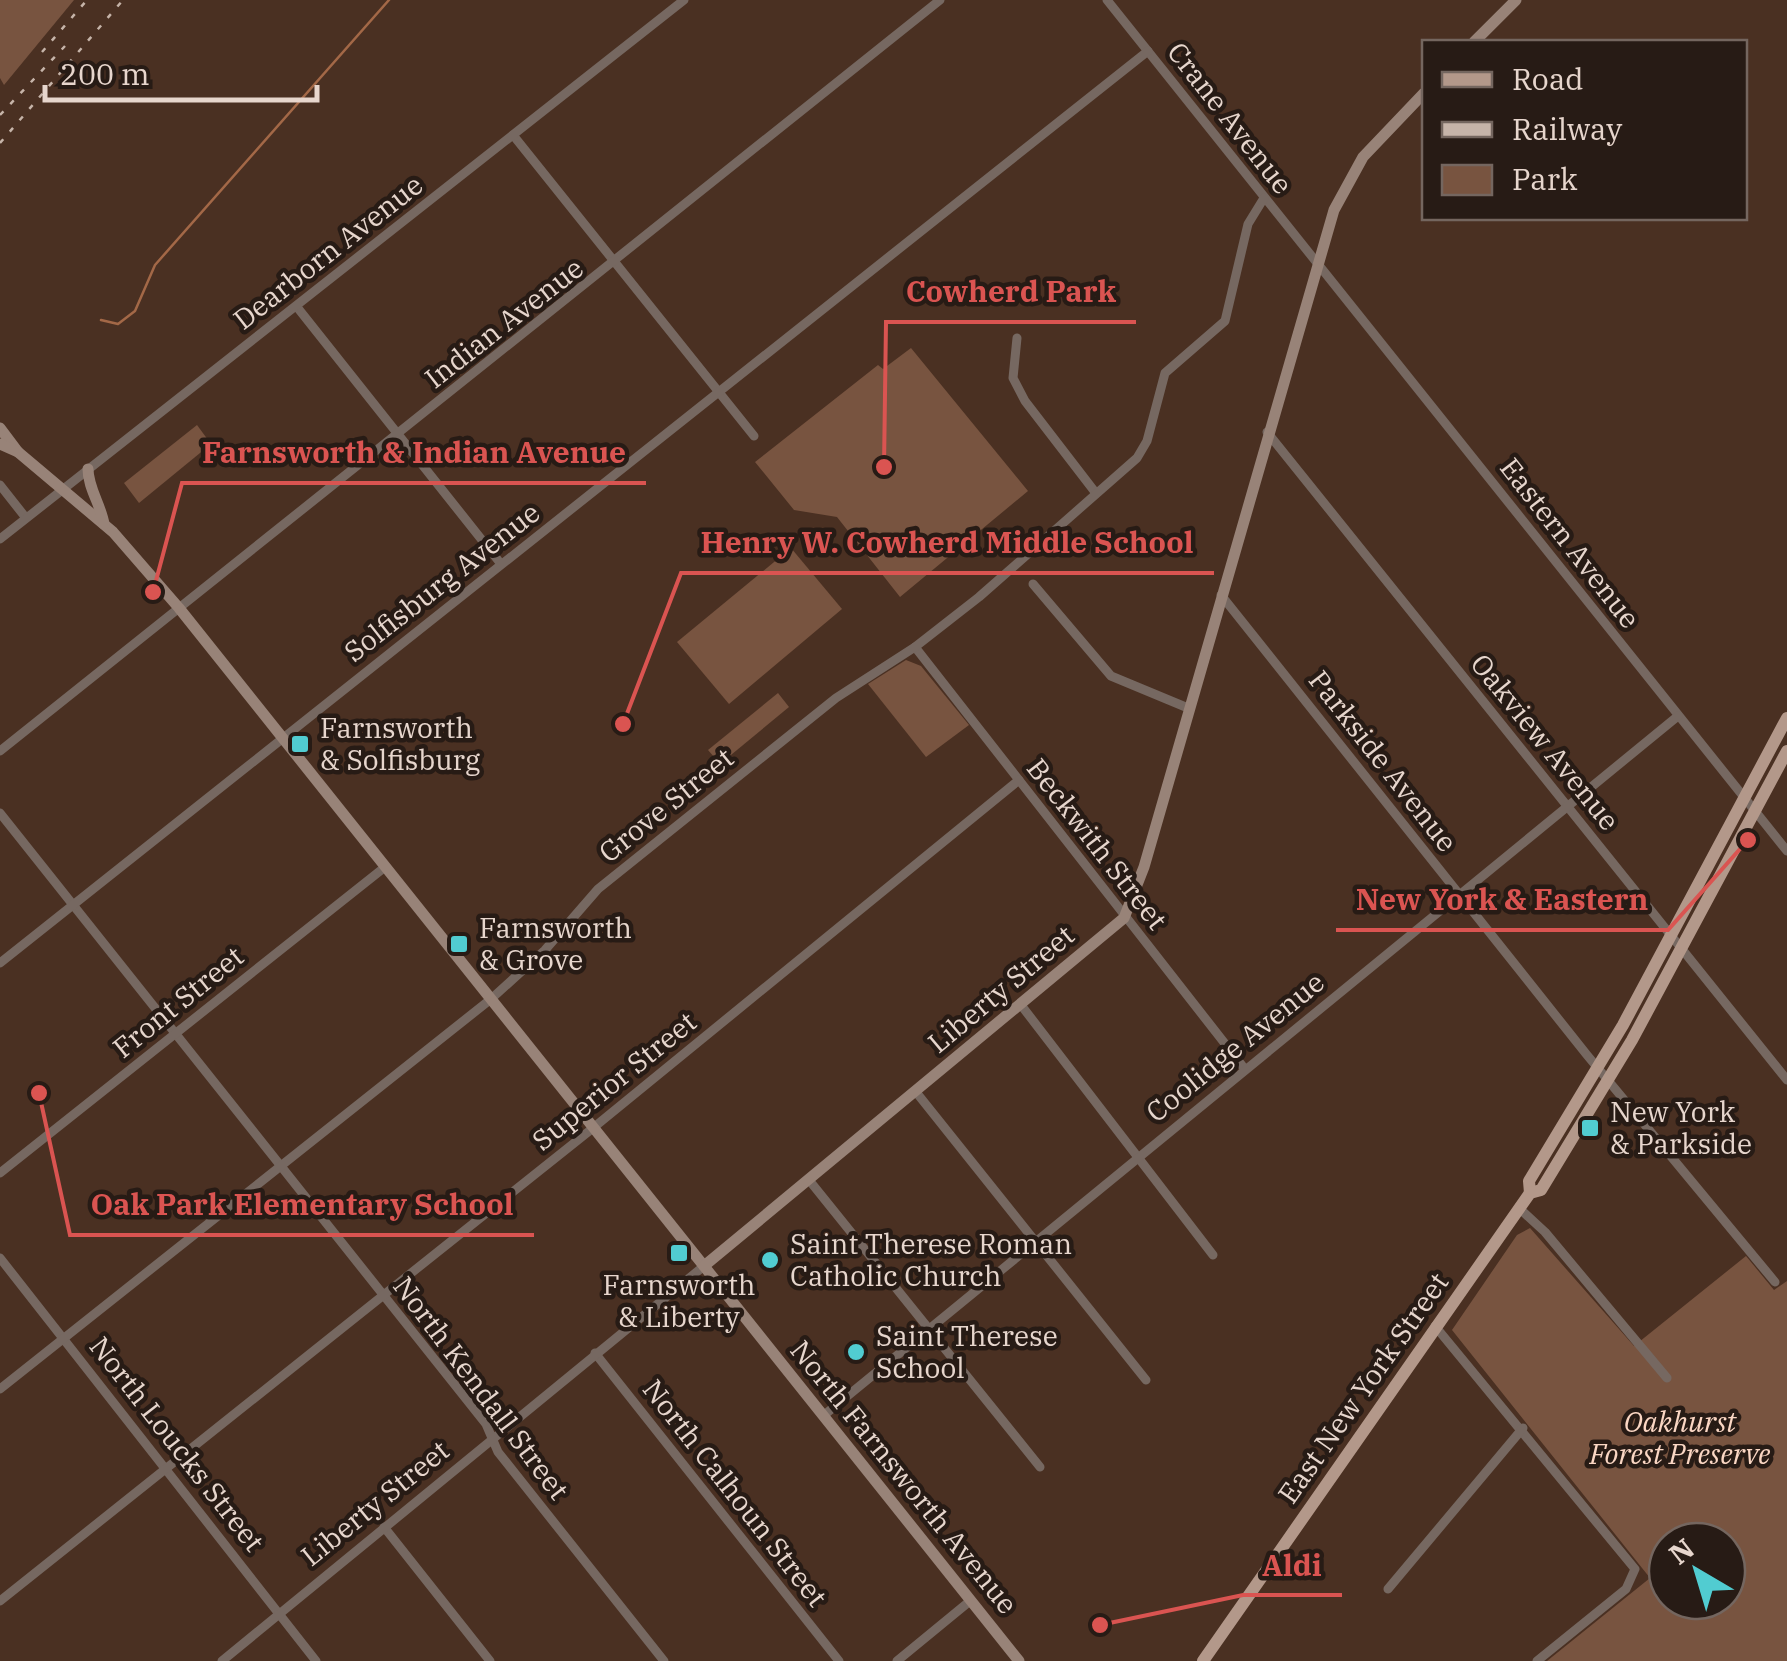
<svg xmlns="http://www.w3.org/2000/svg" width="1787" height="1661" font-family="'IBM Plex Serif',serif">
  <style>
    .green { fill: #785440; fill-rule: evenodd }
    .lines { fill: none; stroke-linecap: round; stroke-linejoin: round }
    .stream { stroke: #a36847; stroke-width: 2.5 }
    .street { stroke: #766861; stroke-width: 9 }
    .secondary { stroke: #988378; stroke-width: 11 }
    .primary { stroke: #b3988a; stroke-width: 12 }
    .rail { stroke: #c6b4a9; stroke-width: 2.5; stroke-dasharray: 5 10; stroke-linecap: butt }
    .poi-dot { fill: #51ccd1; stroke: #271b15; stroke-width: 4 }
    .labels { text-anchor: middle; stroke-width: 9; stroke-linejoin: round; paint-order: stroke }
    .street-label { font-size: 28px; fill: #e7d6cd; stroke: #271b15 }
    .poi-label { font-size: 28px; fill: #e7d6cd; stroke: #271b15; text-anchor: start }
    .park-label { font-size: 28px; font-style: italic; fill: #fbd7c4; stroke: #271b15 }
    .leader { fill: none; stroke: #da5451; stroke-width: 4 }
    .callout-dot { fill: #da5451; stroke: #271b15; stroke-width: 4 }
    .callout-label { font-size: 30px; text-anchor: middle; font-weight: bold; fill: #da5451; stroke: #271b15; stroke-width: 9; stroke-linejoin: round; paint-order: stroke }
  </style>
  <rect width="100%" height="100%" fill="#4a3022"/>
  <!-- green -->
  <g class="green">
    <path d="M0 0H74L4 85 0 78Z"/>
    <path d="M911 348 1028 491 900 597 837 517 794 510 755 462 878 365 883 369Z"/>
    <path d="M197 425 211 444 139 503 124 483Z"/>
    <path d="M791 548 842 609 729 704 677 642Z"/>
    <path d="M906 660 921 666 969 725 926 757 868 684Z"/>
    <path d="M778 693 789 707 720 764 708 750Z"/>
    <path d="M1530 1228 1634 1346 1746 1256 1774 1290 1787 1281V1661H1547L1650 1578 1452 1330 1517 1235ZM1667 1541H1727V1601H1667Z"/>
  </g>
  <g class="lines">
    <!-- stream -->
    <path class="stream" d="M101 320 118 324 135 311 155 265 389 0"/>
    <!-- street -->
    <g class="street">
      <path d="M1107 0 1787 851"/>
      <path d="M513 135 754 436"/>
      <path d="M297 307 501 564"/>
      <path d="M1017 338 1013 378 1025 401 1095 492"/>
      <path d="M1267 432 1787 1080"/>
      <path d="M0 485 26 518"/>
      <path d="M0 539 684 0"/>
      <path d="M1033 584 1111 676 1188 708"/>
      <path d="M1221 595 1587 1055 1775 1282"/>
      <path d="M915 647 1244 1068"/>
      <path d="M0 751 940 0"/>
      <path d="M0 813 486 1424 498 1452 664 1661"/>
      <path d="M0 963 1148 51"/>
      <path d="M1021 1005 1213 1255"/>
      <path d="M916 1092 1146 1380"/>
      <path d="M0 1173 385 867"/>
      <path d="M809 1180 1040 1467"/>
      <path d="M1520 1209 1545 1232 1667 1378"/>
      <path d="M0 1258 316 1661"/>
      <path d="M1435 1326 1635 1569 1626 1589 1537 1661"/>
      <path d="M595 1353 839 1661"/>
      <path d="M0 1389 491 999 545 950 598 889 836 698 915 647 979 597 1137 458 1147 441 1165 373 1225 321 1248 224 1264 198"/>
      <path d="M823 1416 1678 716"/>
      <path d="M384 1527 490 1661"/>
      <path d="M1388 1589 1523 1428"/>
      <path d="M0 1601 593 1128 1019 780"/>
      <path d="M222 1661 704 1266"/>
      <path d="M897 1661 970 1601"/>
    </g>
    <!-- secondary -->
    <g class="secondary">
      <path d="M1474 42 1516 0"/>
      <path d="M0 428 18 452"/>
      <path d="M0 444 18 452 113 532 179 608 1019 1661"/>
      <path d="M88 469C88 488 101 505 104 524"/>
      <path d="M704 1266 1124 918 1144 867 1334 210 1363 157 1424 93"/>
    </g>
    <!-- primary -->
    <g class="primary">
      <path d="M1530 1193 1529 1181 1623 1025 1787 718"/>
      <path d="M1203 1661 1530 1193 1541 1190 1632 1040 1787 751"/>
    </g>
    <!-- rail -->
    <g class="rail">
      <path d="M42 52 87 0"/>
      <path d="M0 115 65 46"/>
      <path d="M0 143 123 0"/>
    </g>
  </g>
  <!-- markers -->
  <g class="poi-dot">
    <rect x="290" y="734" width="20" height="20" rx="5"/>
    <rect x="449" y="934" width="20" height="20" rx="5"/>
    <rect x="1580" y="1118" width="20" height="20" rx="5"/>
    <rect x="669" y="1243" width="20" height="20" rx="5"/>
    <circle cx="770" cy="1260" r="10"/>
    <circle cx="856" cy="1352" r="10"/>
  </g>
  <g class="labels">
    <!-- street labels -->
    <g class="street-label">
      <text transform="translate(1230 118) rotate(52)" y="10">Crane Avenue</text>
      <text transform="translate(328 252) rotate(-38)" y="10">Dearborn Avenue</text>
      <text transform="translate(504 323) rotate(-38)" y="10">Indian Avenue</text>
      <text transform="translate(1570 543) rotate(52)" y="10">Eastern Avenue</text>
      <text transform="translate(442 582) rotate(-38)" y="10">Solfisburg Avenue</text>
      <text transform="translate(1545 742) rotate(51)" y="10">Oakview Avenue</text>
      <text transform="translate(1383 761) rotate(52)" y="10">Parkside Avenue</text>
      <text transform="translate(666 805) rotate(-39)" y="10">Grove Street</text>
      <text transform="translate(1097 844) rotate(52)" y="10">Beckwith Street</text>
      <text transform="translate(1001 989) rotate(-40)" y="10">Liberty Street</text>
      <text transform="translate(178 1002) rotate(-39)" y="10">Front Street</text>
      <text transform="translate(1235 1047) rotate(-39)" y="10">Coolidge Avenue</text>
      <text transform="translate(614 1081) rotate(-39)" y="10">Superior Street</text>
      <text transform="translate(481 1388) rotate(53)" y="10">North Kendall Street</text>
      <text transform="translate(1363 1388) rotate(-55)" y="10">East New York Street</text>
      <text transform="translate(177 1444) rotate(52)" y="10">North Loucks Street</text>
      <text transform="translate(904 1477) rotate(51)" y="10">North Farnsworth Avenue</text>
      <text transform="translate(735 1493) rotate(52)" y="10">North Calhoun Street</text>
      <text transform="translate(375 1503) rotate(-39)" y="10">Liberty Street</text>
    </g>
    <!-- poi labels -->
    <g class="poi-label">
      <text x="320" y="738">Farnsworth<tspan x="320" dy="32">&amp; Solfisburg</tspan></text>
      <text x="479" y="938">Farnsworth<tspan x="479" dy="32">&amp; Grove</tspan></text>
      <text x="1610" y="1122">New York<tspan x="1610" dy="32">&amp; Parkside</tspan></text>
      <text x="790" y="1254">Saint Therese Roman<tspan x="790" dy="32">Catholic Church</tspan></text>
      <text x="679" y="1295" text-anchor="middle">Farnsworth<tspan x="679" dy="32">&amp; Liberty</tspan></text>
      <text x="876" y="1346">Saint Therese<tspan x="876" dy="32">School</tspan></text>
    </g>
    <!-- park labels -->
    <g class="park-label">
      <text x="1680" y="1432">Oakhurst<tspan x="1680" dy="32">Forest Preserve</tspan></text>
    </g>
  </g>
  <!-- callouts -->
  <path class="leader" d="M884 467L886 322H1136M153 592L182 483H646M623 724L681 573H1214M1748 840L1668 930H1336M39 1093L70 1235H534M1100 1625L1243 1595H1342"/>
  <g class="callout-dot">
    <circle cx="884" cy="467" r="10"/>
    <circle cx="153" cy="592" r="10"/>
    <circle cx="623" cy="724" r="10"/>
    <circle cx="1748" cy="840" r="10"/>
    <circle cx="39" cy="1093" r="10"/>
    <circle cx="1100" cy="1625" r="10"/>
  </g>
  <g class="callout-label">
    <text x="1011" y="302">Cowherd Park</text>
    <text x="414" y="463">Farnsworth &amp; Indian Avenue</text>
    <text x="947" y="553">Henry W. Cowherd Middle School</text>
    <text x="1502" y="910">New York &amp; Eastern</text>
    <text x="302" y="1215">Oak Park Elementary School</text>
    <text x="1292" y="1576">Aldi</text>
  </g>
  <!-- legend -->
  <rect x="1422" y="40" width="325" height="180" fill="#271b15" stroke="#74665f" stroke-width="2.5"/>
  <rect x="1442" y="72" width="50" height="15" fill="#b3988a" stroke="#74665f" stroke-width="2.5"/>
  <text x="1512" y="90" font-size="30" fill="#e7d6cd">Road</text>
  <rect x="1442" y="122" width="50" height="15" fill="#c6b4a9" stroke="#74665f" stroke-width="2.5"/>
  <text x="1512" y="140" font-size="30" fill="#e7d6cd">Railway</text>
  <rect x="1442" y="165" width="50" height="30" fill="#785440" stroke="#74665f" stroke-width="2.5"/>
  <text x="1512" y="190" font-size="30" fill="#e7d6cd">Park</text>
  <!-- north arrow -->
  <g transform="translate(1697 1571) rotate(322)"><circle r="48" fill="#271b15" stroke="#74665f" stroke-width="2.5"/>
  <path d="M0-8L18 38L0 25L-18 38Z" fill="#51ccd1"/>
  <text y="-15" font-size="28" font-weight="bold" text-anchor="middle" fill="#e7d6cd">N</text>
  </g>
  <!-- scale -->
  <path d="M45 85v15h272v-15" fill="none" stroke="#e7d6cd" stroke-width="5"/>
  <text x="60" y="85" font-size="30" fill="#e7d6cd" stroke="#271b15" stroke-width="8" paint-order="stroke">200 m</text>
</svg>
